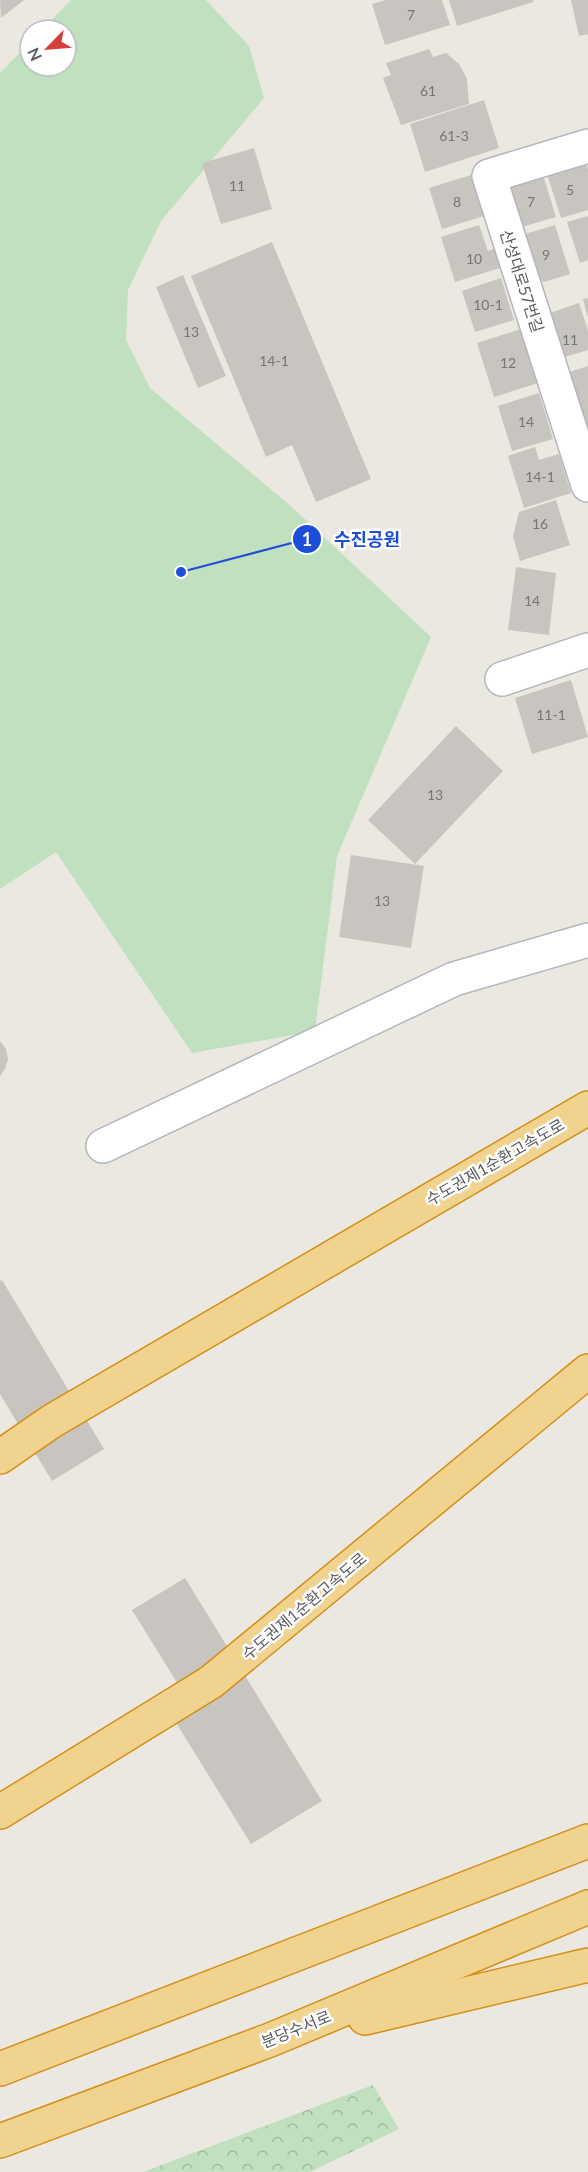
<svg xmlns="http://www.w3.org/2000/svg" width="588" height="2172" font-family="Lato,'Noto Sans KR',sans-serif">
  <style>
    .forest { fill: url(#forest-crowns) }
    .park { fill: #c1e0bf }
    .building { fill: #c8c4c0 }
    .lines { fill: none; stroke-linecap: round; stroke-linejoin: round }
    .minor-casing { stroke: #b3b6ba; stroke-width: 36 }
    .highway-casing { stroke: #d58e16; stroke-width: 36 }
    .minor { stroke: #fff; stroke-width: 33 }
    .highway { stroke: #f1d390; stroke-width: 33 }
    .labels { text-anchor: middle; stroke-width: 5; stroke-linejoin: round; paint-order: stroke }
    .number-label { font-size: 14px; fill: #757678 }
    .street-label { font-size: 16px; fill: #595c60; stroke: #fff }
    .leader { fill: none; stroke: #1d4ed8; stroke-width: 2 }
    .callout-dot { fill: #1d4ed8; stroke: #fff; stroke-width: 2 }
    .mark-label { font-size: 18px; text-anchor: middle; font-weight: bold; fill: #fff }
    .callout-label { font-size: 18px; text-anchor: middle; font-weight: bold; fill: #1d4ed8; stroke: #fff; stroke-width: 5; stroke-linejoin: round; paint-order: stroke }
  </style>
  <defs>
    <pattern id="forest-crowns" width="20" height="18" patternUnits="userSpaceOnUse" patternTransform="scale(1.5)"><rect width="20" height="18" fill="#c1e0bf"/><path d="M2 6a3 3 0 1 1 6 0M12 15a3 3 0 1 1 6 0" fill="none" stroke="#a0b99f"/></pattern>
  </defs>
  <rect width="100%" height="100%" fill="#eae8e0"/>
  <!-- forest -->
  <path class="forest" d="M373 2085 399 2129 310 2172H143Z"/>
  <!-- park -->
  <path class="park" d="M71 0H206L249 46 264 98 161 221 128 290 126 340 150 388 293 508 431 637 337 856 315 1031 192 1053 56 852 0 889V73L30 42V66H66V30H42Z"/>
  <!-- building -->
  <g class="building">
    <path d="M0 0H24L1 18Z"/>
    <path d="M386 0H442L450 25 385 45 372 4Z"/>
    <path d="M449 0H533V2L457 26Z"/>
    <path d="M571 0H588V34L579 36Z"/>
    <path d="M429 49 433 57 446 53 459 64 467 79 469 104 401 125 383 78 391 75 386 63Z"/>
    <path d="M484 100 499 148 425 172 410 124Z"/>
    <path d="M254 148 272 209 221 224 202 163Z"/>
    <path d="M585 159 588 170V210L561 218 546 171Z"/>
    <path d="M471 175 484 216 442 229 429 188Z"/>
    <path d="M543 175 556 217 518 228 506 187Z"/>
    <path d="M588 216V260L580 263 567 222Z"/>
    <path d="M479 225 488 251 497 248 503 267 455 282 441 237Z"/>
    <path d="M555 225 570 274 544 282 534 274 522 235Z"/>
    <path d="M272 242 371 479 316 502 292 445 266 457 191 276Z"/>
    <path d="M183 275 226 376 198 388 156 287Z"/>
    <path d="M501 278 514 320 475 332 462 291Z"/>
    <path d="M588 298V315H587L583 299Z"/>
    <path d="M579 303 588 331V350L558 359 544 315Z"/>
    <path d="M521 329 538 383 494 397 477 343Z"/>
    <path d="M588 366V434L560 375Z"/>
    <path d="M539 393 553 439 512 451 498 406Z"/>
    <path d="M535 447 539 460 559 454 571 493 524 508 508 456Z"/>
    <path d="M556 500 570 545 520 561 513 536 519 512Z"/>
    <path d="M516 567 556 573 549 635 508 630Z"/>
    <path d="M571 680 588 737 532 754 515 698Z"/>
    <path d="M456 726 503 771 415 864 368 820Z"/>
    <path d="M351 855 424 866 411 948 339 937Z"/>
    <path d="M0 1041 6 1049 8 1059 5 1069 0 1076Z"/>
    <path d="M2 1280 104 1449 52 1481 0 1394V1281Z"/>
    <path d="M185 1578 322 1801 251 1844 162 1700 181 1689 132 1610Z"/>
  </g>
  <g class="lines">
    <defs>
      <g id="minor">
        <path d="M588 146 489 176 588 485"/>
        <path d="M502 679 588 650"/>
        <path d="M103 1146 454 979 588 940"/>
      </g>
      <g id="highway">
        <path d="M0 1457 52 1421 588 1108"/>
        <path d="M0 1812 211 1682 588 1371"/>
        <path d="M365 2018 588 1965"/>
        <path d="M0 2069 588 1841"/>
        <path d="M0 2141 270 2040 588 1907"/>
      </g>
    </defs>
    <!-- minor casing -->
    <use href="#minor" class="minor-casing"/>
    <!-- highway casing -->
    <use href="#highway" class="highway-casing"/>
    <!-- minor -->
    <use href="#minor" class="minor"/>
    <!-- highway -->
    <use href="#highway" class="highway"/>
  </g>
  <g class="labels">
    <!-- number labels -->
    <g class="number-label">
      <text x="411" y="20">7</text>
      <text x="428" y="96">61</text>
      <text x="454" y="141">61-3</text>
      <text x="237" y="191">11</text>
      <text x="570" y="195">5</text>
      <text x="457" y="207">8</text>
      <text x="531" y="207">7</text>
      <text x="546" y="260">9</text>
      <text x="474" y="264">10</text>
      <text x="488" y="310">10-1</text>
      <text x="191" y="337">13</text>
      <text x="570" y="345">11</text>
      <text x="274" y="366">14-1</text>
      <text x="508" y="368">12</text>
      <text x="526" y="427">14</text>
      <text x="540" y="482">14-1</text>
      <text x="540" y="529">16</text>
      <text x="532" y="606">14</text>
      <text x="551" y="720">11-1</text>
      <text x="435" y="800">13</text>
      <text x="382" y="906">13</text>
    </g>
    <!-- street labels -->
    <g class="street-label">
      <text transform="translate(522 281) rotate(72)" y="6">산성대로57번길</text>
      <text transform="translate(495 1162) rotate(-30)" y="6">수도권제1순환고속도로</text>
      <text transform="translate(304 1606) rotate(-40)" y="6">수도권제1순환고속도로</text>
      <text transform="translate(296 2029) rotate(-22)" y="6">분당수서로</text>
    </g>
  </g>
  <!-- callouts -->
  <path class="leader" d="M181 572L307 539"/>
  <g class="callout-dot">
    <circle cx="181" cy="572" r="6"/>
    <circle cx="307" cy="539" r="15"/>
  </g>
  <g class="mark-label">
    <text x="307" y="546">1</text>
  </g>
  <g class="callout-label">
    <text x="367" y="546">수진공원</text>
  </g>
  <!-- north arrow -->
  <g transform="translate(48 48) rotate(245)"><circle r="28" fill="#ffffff" stroke="#bdbebf" stroke-width="1.5"/>
  <path d="M0-4.5L10 22L0 15L-10 22Z" fill="#d73d3a"/>
  <text y="-9" font-size="16" font-weight="bold" text-anchor="middle" fill="#595c60">N</text>
  </g>
</svg>
